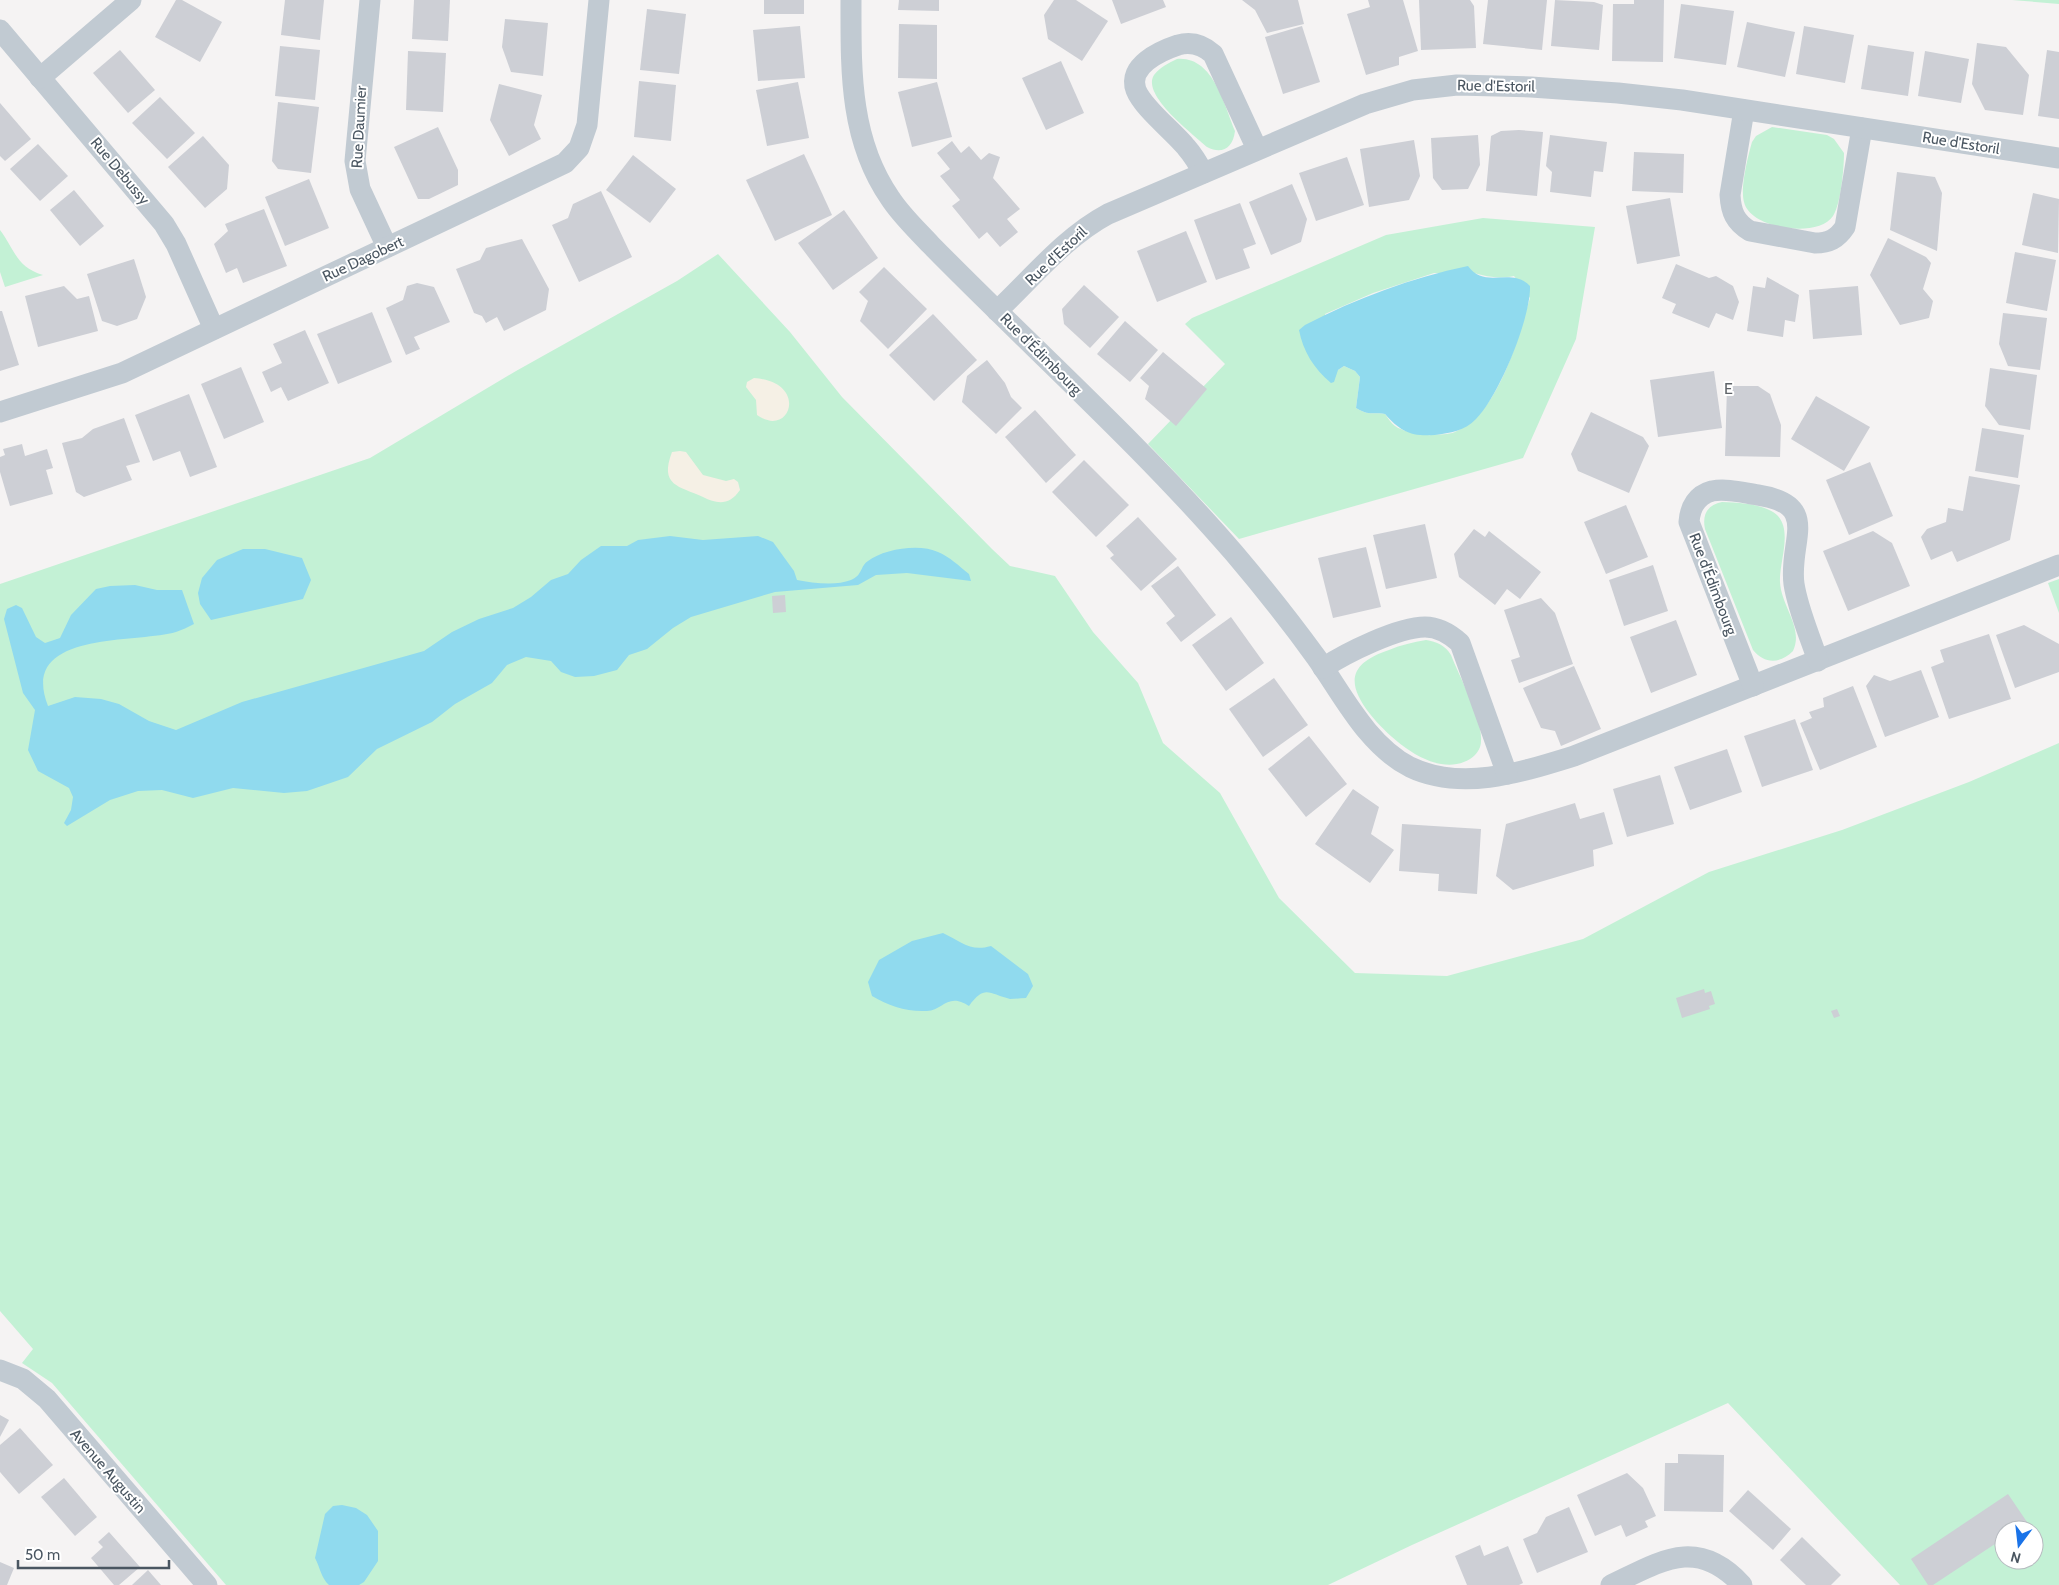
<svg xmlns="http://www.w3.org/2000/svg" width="2059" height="1585" font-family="Cabin,sans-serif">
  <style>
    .green { fill: #c3f1d5; fill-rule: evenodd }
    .sand { fill: #f5f0e5 }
    .water { fill: #90daee }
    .building { fill: #cdcfd5 }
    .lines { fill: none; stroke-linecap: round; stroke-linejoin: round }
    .street { stroke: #c1cad2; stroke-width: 21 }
    .labels { text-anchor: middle; stroke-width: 4; stroke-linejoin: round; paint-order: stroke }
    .street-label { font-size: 15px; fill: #4a5661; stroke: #fff }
    .neighbourhood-label { font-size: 16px; letter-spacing: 1px; fill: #5f6368; stroke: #fff }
  </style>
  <rect width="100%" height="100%" fill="#f5f3f3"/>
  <!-- green -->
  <g class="green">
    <path d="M2012 0H2059V4Z"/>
    <path d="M1177 59C1213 56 1224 104 1235 131 1233 148 1222 155 1207 147 1193 134 1141 95 1154 75 1160 67 1169 63 1177 59Z"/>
    <path d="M1772 127 1827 135 1834 139 1844 153C1844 168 1841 204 1833 216 1818 239 1750 229 1744 202 1740 188 1748 156 1752 142L1756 136Z"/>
    <path d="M1483 218 1595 227 1576 339 1523 458 1239 539 1148 444 1225 364 1185 324 1192 318 1386 235ZM1434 273C1446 273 1462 270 1474 273 1488 277 1499 279 1514 276L1530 298C1517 341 1499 413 1455 432 1448 435 1439 434 1432 435 1424 436 1401 431 1395 426 1391 423 1388 418 1385 414 1372 412 1369 416 1356 408L1360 377 1355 371 1344 366 1338 370 1325 314 1373 293Z"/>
    <path d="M0 230C15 250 16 267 43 275L5 287 0 272Z"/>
    <path d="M718 254 790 332 842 397 992 549 1010 566 1055 576 1093 632 1138 683 1163 743 1220 793 1279 898 1355 973 1447 976 1583 939 1709 872 1842 830 1969 782 2059 743V1585H1900L1728 1403 1412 1545 1328 1585H226L52 1383 22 1363 33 1349 0 1311V584L370 458 516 371 677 281ZM2004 1530H2034V1560H2004Z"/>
    <path d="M1722 502C1739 503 1763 503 1777 515 1793 531 1779 562 1780 582 1781 606 1804 628 1793 651 1781 663 1765 665 1753 650L1705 529C1702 515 1707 505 1722 502Z"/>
    <path d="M2059 579V613L2048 583Z"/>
    <path d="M1426 640C1437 642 1445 645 1451 655 1459 676 1483 720 1481 741 1481 749 1476 755 1470 759 1436 780 1390 739 1370 714 1345 682 1350 663 1389 650 1401 645 1413 642 1426 640Z"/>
  </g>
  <!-- sand -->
  <g class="sand">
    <path d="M754 378C810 382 790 439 757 415L756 400 746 387 747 382Z"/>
    <path d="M680 451 686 452 703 475 726 481 734 479 738 482 740 490C729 506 717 504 703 497 679 486 659 486 672 452Z"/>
  </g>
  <!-- water -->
  <g class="water">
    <path d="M1468 266C1485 290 1511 266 1530 286 1531 318 1499 396 1476 419 1465 431 1450 433 1435 435 1411 437 1400 431 1385 414 1372 412 1369 416 1356 408L1360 377 1355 371 1344 366 1338 370 1334 382 1331 383C1314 369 1303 351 1299 330L1305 325C1357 298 1411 278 1468 266Z"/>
    <path d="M670 536 703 540 758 536 773 542 794 571 797 580C813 583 836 586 851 580 863 575 860 566 868 561 883 549 920 543 938 552 950 557 959 566 969 574L971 581 907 573 876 575 858 585 775 592 691 617 673 628 647 649 629 655 617 670 594 676 575 677 561 672 551 661 526 657 507 665 492 683 455 704 432 722 377 749 348 777 307 791 284 793 233 788 193 798 162 790 138 791 110 800 67 826 64 823 71 810 73 797 69 788 38 771 28 750 35 710 23 693 4 619 7 609 16 605 22 608 36 637 45 643 60 638 71 615 96 589 110 586 135 585 157 590H182L194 624C188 627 182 630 176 632 135 644 18 630 48 706L75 697 101 699 119 704 149 721 176 730 242 702 424 651 452 632 479 619 513 608 531 597 551 580 568 574 581 560 601 546H627L638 540Z"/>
    <path d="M243 549H265L302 558 311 580 303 599 211 620 200 604 198 593 202 578 217 560Z"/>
    <path d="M943 933C962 942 970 952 991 946L1028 974 1033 986 1026 998C1021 998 1015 999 1010 999 989 994 985 984 969 1006 948 992 943 1010 927 1011 906 1012 889 1006 872 996L868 982 879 960 912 941Z"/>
    <path d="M342 1505 356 1508 367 1515 378 1531V1561L364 1582 359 1585H329C321 1578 320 1567 315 1558L325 1514 333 1506Z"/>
  </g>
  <!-- building -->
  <g class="building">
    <path d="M176 0H182L222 22 200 62 155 37Z"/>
    <path d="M285 0H324L320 40 281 35Z"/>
    <path d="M414 0H450L448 41 412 39Z"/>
    <rect x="764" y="0" width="40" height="14"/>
    <path d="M899 0H939V11L898 10Z"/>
    <path d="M1054 0H1076L1108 21 1082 61 1048 39 1044 15Z"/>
    <path d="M1112 0H1163L1166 7 1121 24Z"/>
    <path d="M1242 0H1298L1304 24 1267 33 1255 10Z"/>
    <path d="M1368 0H1403L1418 51 1399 57V65L1366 75 1347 14 1370 7Z"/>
    <path d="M1419 0H1470L1474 6 1476 48 1421 50Z"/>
    <path d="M1488 0H1547L1542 50 1483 44Z"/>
    <path d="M1555 0 1594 2 1603 5 1599 50 1551 46Z"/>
    <path d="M1634 0H1664L1663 62 1612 61 1613 4H1634Z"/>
    <path d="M1681 4 1734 11 1726 65 1674 58Z"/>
    <path d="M647 9 686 14 679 74 640 70Z"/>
    <path d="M505 19 548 23 543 76 511 72 502 47Z"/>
    <path d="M1747 22 1795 32 1785 77 1737 67Z"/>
    <path d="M899 24 937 25V79L898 78Z"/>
    <path d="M800 26 805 78 758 81 753 30Z"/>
    <path d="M1302 26 1320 82 1283 94 1265 37Z"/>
    <path d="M1804 26 1854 35 1845 83 1796 74Z"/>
    <path d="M1977 43 2006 47 2029 75 2023 115 1985 110 1972 84Z"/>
    <path d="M1868 45 1914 52 1908 96 1861 89Z"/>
    <path d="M280 46 320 50 315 100 275 96Z"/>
    <path d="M120 50 155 90 128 113 93 73Z"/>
    <path d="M2047 50 2059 52V119L2038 116Z"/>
    <path d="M408 51 446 53 443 112 406 110Z"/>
    <path d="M1925 51 1969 59 1961 103 1918 96Z"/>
    <path d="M1061 61 1084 113 1046 130 1022 78Z"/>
    <path d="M639 81 676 85 671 141 634 137Z"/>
    <path d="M798 82 809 138 767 146 756 90Z"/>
    <path d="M937 82 952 137 912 147 898 92Z"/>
    <path d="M499 84 542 95 534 125 541 139 509 156 490 120Z"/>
    <path d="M160 97 195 133 167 159 132 123Z"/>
    <path d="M278 102 319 107 311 173 278 169 272 161Z"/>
    <path d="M0 103 31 139 5 161 0 156Z"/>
    <path d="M438 127 458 170V185L429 199H418L394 147Z"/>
    <path d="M1519 130 1543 132 1537 196 1486 191 1491 136 1501 131Z"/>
    <path d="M1478 135 1480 165 1468 189 1442 190 1433 178 1431 138Z"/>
    <path d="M1550 135 1607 142 1603 172 1594 171 1591 197 1550 192 1552 172 1546 166Z"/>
    <path d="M203 136 229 165 227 189 205 208 168 167Z"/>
    <path d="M1414 140 1420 176 1409 200 1369 207 1360 149Z"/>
    <path d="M952 141 961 153 969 146 981 160 989 153 1000 157 993 178 1020 209 1007 219 1018 232 1000 247 987 232 979 239 952 206 960 200 940 176 950 169 937 153Z"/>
    <path d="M38 144 68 176 40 201 10 169Z"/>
    <path d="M1634 152 1684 154 1683 193 1632 191Z"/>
    <path d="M804 154 832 215 775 241 746 180Z"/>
    <path d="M633 155 676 189 650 223 606 190Z"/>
    <path d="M1347 157 1364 205 1316 221 1299 173Z"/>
    <path d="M1897 172 1935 177 1942 193 1937 251 1890 230Z"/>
    <path d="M309 179 329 228 285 246 265 197Z"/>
    <path d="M1292 184 1307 219 1301 242 1271 255 1249 202Z"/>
    <path d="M74 190 104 226 80 246 50 210Z"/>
    <path d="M601 191 632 257 579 282 552 225 568 218 573 204Z"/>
    <path d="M2033 193 2059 199 2058 253 2022 245Z"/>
    <path d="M1670 198 1680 256 1637 264 1626 206Z"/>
    <path d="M1240 203 1256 244 1243 249 1250 268 1216 280 1194 220Z"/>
    <path d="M264 209 287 266 243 283 237 268 226 273 214 244 228 231 225 224Z"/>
    <path d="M844 210 878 258 833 290 798 243Z"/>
    <path d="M1186 231 1207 282 1157 302 1137 251Z"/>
    <path d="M1888 238 1926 257 1931 263 1923 289 1933 301 1929 318 1900 325 1870 275Z"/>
    <path d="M522 239 549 289 546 310 504 331 497 317 486 323 482 316 474 313 456 269 480 260 486 248Z"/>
    <path d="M2015 252 2056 260 2047 311 2006 303Z"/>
    <path d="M134 259 146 297 137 319 117 326 102 321 87 274Z"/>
    <path d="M1676 264 1709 278 1716 276 1733 286 1739 302 1733 320 1716 313 1709 328 1672 313 1676 304 1662 298Z"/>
    <path d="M884 267 927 309 888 349 860 321 868 301 859 292Z"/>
    <path d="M1767 277 1799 295 1795 322 1785 320 1783 337 1747 331 1753 286 1765 288Z"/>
    <path d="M417 283 434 287 450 322 414 337 420 349 406 355 386 308 403 300 407 286Z"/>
    <path d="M1084 285 1119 317 1090 348 1064 324 1062 309Z"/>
    <path d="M64 286 77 299 89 296 98 331 38 347 25 296Z"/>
    <path d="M1858 286 1862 335 1813 339 1809 290Z"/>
    <path d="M0 311H2L19 365 0 371Z"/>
    <path d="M372 312 392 362 338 384 317 334Z"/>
    <path d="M2003 313 2047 318 2040 370 2008 366 1999 344Z"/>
    <path d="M933 314 977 360 934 401 889 355Z"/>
    <path d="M1125 321 1158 350 1130 382 1097 354Z"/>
    <path d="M305 330 329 383 288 401 281 387 271 392 262 372 282 363 273 344Z"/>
    <path d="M1163 352 1207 389 1176 426 1145 399 1149 386 1140 378Z"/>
    <path d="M987 360 1005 383 1011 397 1022 408 996 434 962 402 967 376Z"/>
    <path d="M241 367 264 422 224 439 201 384Z"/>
    <path d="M1990 368 2037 375 2030 430 1999 425 1985 406Z"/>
    <path d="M1714 371 1722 428 1658 437 1650 380Z"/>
    <path d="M1727 386H1758L1770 394 1781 425 1780 457 1725 456Z"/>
    <path d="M189 394 217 467 190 477 180 451 153 461 135 415Z"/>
    <path d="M1816 396 1870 427 1844 471 1791 439Z"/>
    <path d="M1035 410 1076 455 1046 483 1005 437Z"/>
    <path d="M1591 412 1643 437 1649 446 1629 493 1578 471 1571 454Z"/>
    <path d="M124 418 140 462 126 466 132 480 84 497 76 492 62 443 82 438 93 429Z"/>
    <path d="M1982 428 2024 435 2018 478 1975 471Z"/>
    <path d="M22 444 25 456 47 449 53 468 46 470 53 494 10 506 0 472V457L5 455 3 449Z"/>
    <path d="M1084 460 1129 505 1096 537 1052 492Z"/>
    <path d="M1870 462 1893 516 1849 535 1826 480Z"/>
    <path d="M1969 476 2020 485 2010 540 1957 562 1952 551 1931 560 1921 537 1927 529 1946 522 1948 508 1963 511Z"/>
    <path d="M1626 505 1648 557 1606 574 1584 522Z"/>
    <path d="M1138 517 1177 559 1141 591 1110 558 1114 555 1106 546Z"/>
    <path d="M1425 524 1437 578 1386 589 1373 535Z"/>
    <path d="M1474 529 1485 537 1489 531 1541 572 1520 599 1507 589 1495 605 1459 577 1454 554Z"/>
    <path d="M1873 531 1892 543 1910 586 1848 611 1823 551Z"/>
    <path d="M1366 547 1381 607 1333 618 1318 558Z"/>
    <path d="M1653 565 1668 611 1624 626 1609 580Z"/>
    <path d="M1178 566 1216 615 1181 642 1166 623 1175 616 1151 586Z"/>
    <path d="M785 595 786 612 773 613 772 596Z"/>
    <path d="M1541 598 1555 613 1573 664 1519 683 1511 660 1520 657 1504 610Z"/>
    <path d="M1231 617 1264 663 1226 691 1192 645Z"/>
    <path d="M1676 620 1697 675 1651 693 1630 637Z"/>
    <path d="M2024 625 2059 644V672L2015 688 1996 635Z"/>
    <path d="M1989 634 2011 699 1949 719 1931 667 1944 662 1940 650Z"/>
    <path d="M1574 666 1601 729 1561 746 1555 731 1541 728 1523 688Z"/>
    <path d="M1921 670 1939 717 1885 737 1866 686 1874 675 1890 681Z"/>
    <path d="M1274 678 1308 725 1263 757 1229 709Z"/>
    <path d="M1853 686 1877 747 1820 770 1800 723 1812 718 1809 712 1824 707 1823 698Z"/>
    <path d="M1795 719 1813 770 1762 787 1744 736Z"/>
    <path d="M1309 736 1347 784 1306 817 1268 769Z"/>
    <path d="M1727 749 1742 792 1690 810 1674 767Z"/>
    <path d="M1660 775 1674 824 1627 837 1613 789Z"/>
    <path d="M1353 789 1379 807 1371 834 1394 850 1370 883 1315 844Z"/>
    <path d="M1575 803 1580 819 1604 812 1613 844 1593 850 1594 866 1513 890 1496 876 1506 824Z"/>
    <path d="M1402 824 1481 829 1477 894 1438 891 1439 874 1399 871Z"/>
    <path d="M1704 989 1705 993 1711 991 1715 1004 1709 1006 1710 1009 1682 1018 1676 998Z"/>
    <path d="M1837 1009 1840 1016 1834 1018 1831 1011Z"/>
    <path d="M0 1415 9 1420 0 1437Z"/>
    <path d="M20 1428 53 1465 19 1494 0 1472V1445Z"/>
    <path d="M1678 1454 1724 1455 1723 1512 1664 1511 1665 1463H1678Z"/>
    <path d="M1627 1473 1643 1488 1656 1516 1645 1521 1648 1527 1626 1537 1621 1525 1595 1536 1577 1495Z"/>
    <path d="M64 1478 97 1517 75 1536 41 1497Z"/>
    <path d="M1748 1490 1791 1529 1773 1550 1729 1511Z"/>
    <path d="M2008 1494 2027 1522 2015 1530H2004V1538L1933 1585H1928L1911 1559Z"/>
    <path d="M1569 1507 1588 1552 1537 1573 1523 1539 1537 1533 1546 1517Z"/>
    <path d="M109 1532 140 1567 119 1585H114L91 1558 103 1547 98 1542Z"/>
    <path d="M1802 1537 1841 1575 1831 1585H1806L1780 1560Z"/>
    <path d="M1480 1545 1484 1556 1508 1546 1523 1583 1519 1585H1467L1455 1556Z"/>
    <path d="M0 1562 14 1568 7 1585H0Z"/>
    <path d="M148 1570 161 1585H132Z"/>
  </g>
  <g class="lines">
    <!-- street -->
    <g class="street">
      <path d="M370 0 355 161 360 189 387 247"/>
      <path d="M851 0C851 69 849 139 890 198 901 215 916 229 930 244 1031 347 1140 444 1234 553 1262 586 1290 621 1316 657 1343 695 1367 745 1410 767 1462 792 1522 772 1574 756L2059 565"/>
      <path d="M0 30 164 224 176 244 214 329"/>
      <path d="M40 78 131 0"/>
      <path d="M1744 110 1730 195C1731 212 1735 222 1750 231L1815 243C1829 243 1837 239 1845 227L1862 128"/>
      <path d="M1203 173C1198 163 1193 155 1186 147 1173 131 1143 108 1136 90 1127 66 1160 51 1178 45 1192 41 1203 45 1213 54L1257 149"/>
      <path d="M997 311C1033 277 1065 237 1108 214L1365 104 1413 90 1457 85 1531 87 1618 93 1682 100 2059 158"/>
      <path d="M0 412 122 373 565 163 579 148 587 125 599 0"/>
      <path d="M1323 668C1346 653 1398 627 1425 627 1438 627 1450 634 1460 643L1507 774"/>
      <path d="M1753 686 1689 522C1690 507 1697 495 1712 491 1727 488 1744 493 1758 495 1822 505 1788 541 1794 584 1798 610 1810 636 1818 661"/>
      <path d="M0 1370 23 1379 47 1399 207 1585"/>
      <path d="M1611 1585C1661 1561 1697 1536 1742 1585"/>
    </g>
  </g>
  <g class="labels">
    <!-- street labels -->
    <g class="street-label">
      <text transform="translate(1496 86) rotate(1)" y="5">Rue d'Estoril</text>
      <text transform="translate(359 127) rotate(-87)" y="5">Rue Daumier</text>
      <text transform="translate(1961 143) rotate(9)" y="5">Rue d'Estoril</text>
      <text transform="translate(120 171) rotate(50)" y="5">Rue Debussy</text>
      <text transform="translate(1056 256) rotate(-43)" y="5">Rue d'Estoril</text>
      <text transform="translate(363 259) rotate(-25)" y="5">Rue Dagobert</text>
      <text transform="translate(1041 354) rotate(45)" y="5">Rue d'Édimbourg</text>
      <text transform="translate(1713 584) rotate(69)" y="5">Rue d'Édimbourg</text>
      <text transform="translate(108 1471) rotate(49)" y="5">Avenue Augustin</text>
    </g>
    <!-- neighbourhood labels -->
    <g class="neighbourhood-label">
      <text x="1729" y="394">E</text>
    </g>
  </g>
  <!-- north arrow -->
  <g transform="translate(2019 1545) rotate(195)"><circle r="24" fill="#ffffff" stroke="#b7bbc0"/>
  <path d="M0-4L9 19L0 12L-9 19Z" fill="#1a73e8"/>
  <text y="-8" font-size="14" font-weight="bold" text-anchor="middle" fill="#4a5661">N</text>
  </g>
  <!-- scale -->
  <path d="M18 1560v8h151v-8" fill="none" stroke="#4a5661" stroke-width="2.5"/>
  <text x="25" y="1560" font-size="15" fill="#4a5661" stroke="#ffffff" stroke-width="4" paint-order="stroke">50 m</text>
</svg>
